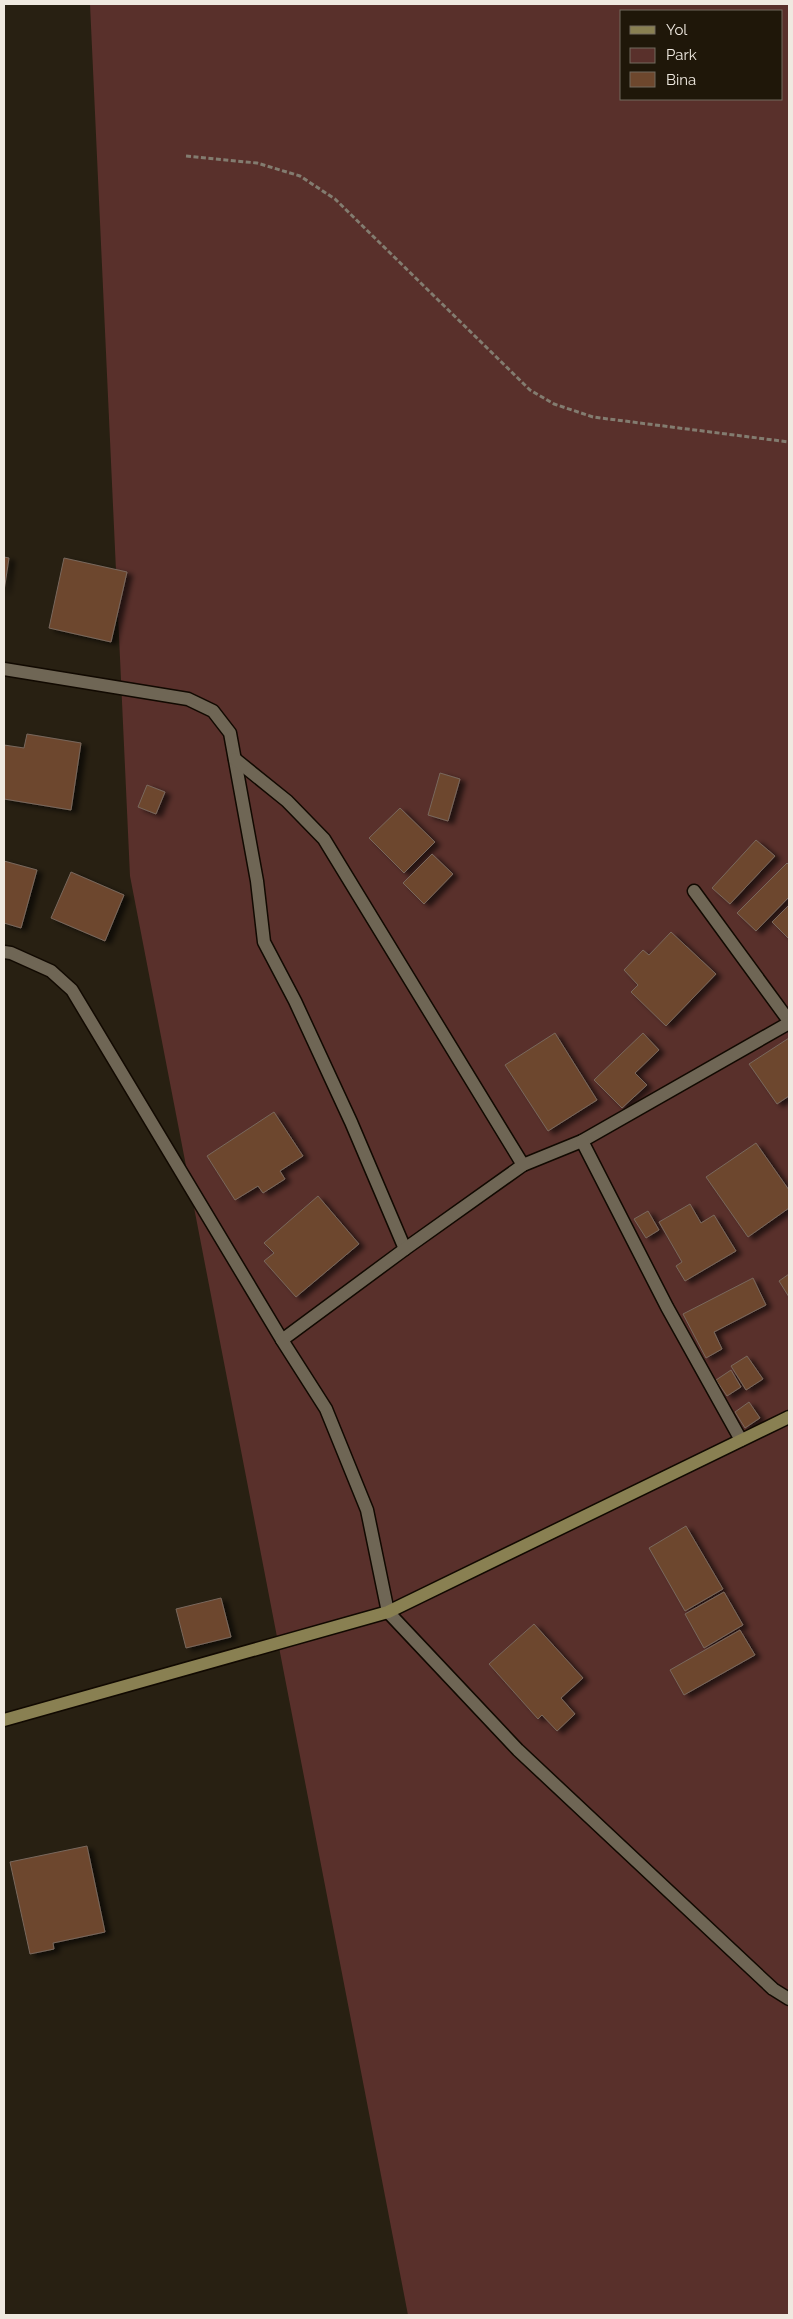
<svg xmlns="http://www.w3.org/2000/svg" width="793" height="2319" font-family="Raleway,sans-serif">
  <style>
    .green { fill: #59302b; fill-rule: evenodd }
    .building { fill: #6d472d; stroke: #79685d; filter: url(#shadow) }
    .lines { fill: none; stroke-linecap: round; stroke-linejoin: round }
    .street-casing { stroke: #110901; stroke-width: 15 }
    .secondary-casing { stroke: #110901; stroke-width: 15 }
    .path { stroke: #837c70; stroke-width: 3; stroke-dasharray: 5 2.5; stroke-linecap: butt }
    .street { stroke: #6f6655; stroke-width: 12 }
    .secondary { stroke: #898052; stroke-width: 12 }
  </style>
  <defs>
    <filter id="shadow"><feDropShadow dx="5.5" dy="3" stdDeviation="2.5" flood-color="#0009"/></filter>
  </defs>
  <rect width="100%" height="100%" fill="#282012"/>
  <!-- green -->
  <path class="green" d="M90 4H789V2315H408L130 876ZM622 11H782V99H622Z"/>
  <!-- building -->
  <g class="building">
    <path d="M4 557 9 558 4 591Z"/>
    <path d="M64 558 127 572 111 642 49 628Z"/>
    <path d="M27 734 81 743 71 810 4 799V745L24 748Z"/>
    <path d="M440 773 460 779 448 821 428 815Z"/>
    <path d="M147 785 165 792 156 814 138 807Z"/>
    <path d="M400 808 435 842 404 873 369 838Z"/>
    <path d="M756 840 775 856 730 904 712 888Z"/>
    <path d="M432 854 453 874 424 904 403 883Z"/>
    <path d="M4 861 37 870 21 928 4 923Z"/>
    <path d="M787 863 789 865V897L756 931 737 913Z"/>
    <path d="M71 872 124 895 105 941 51 918Z"/>
    <path d="M789 905V939L772 922Z"/>
    <path d="M671 932 716 974 666 1026 631 992 638 985 624 970 643 950 649 955Z"/>
    <path d="M555 1033 597 1100 548 1131 505 1065Z"/>
    <path d="M643 1033 659 1050 635 1073 647 1085 622 1108 594 1080Z"/>
    <path d="M789 1038V1096L777 1104 749 1064Z"/>
    <path d="M274 1112 303 1156 280 1171 285 1179 263 1193 258 1186 235 1200 207 1156Z"/>
    <path d="M756 1143 789 1190V1208L748 1237 706 1177Z"/>
    <path d="M318 1196 359 1244 296 1297 264 1261 274 1253 264 1243Z"/>
    <path d="M690 1204 701 1223 714 1215 736 1251 685 1281 676 1266 682 1262 659 1222Z"/>
    <path d="M648 1211 659 1230 646 1238 634 1219Z"/>
    <path d="M789 1274V1297L779 1281Z"/>
    <path d="M753 1278 766 1305 714 1332 722 1349 706 1358 683 1314Z"/>
    <path d="M747 1356 763 1379 746 1390 731 1366Z"/>
    <path d="M731 1370 741 1387 727 1396 716 1380Z"/>
    <path d="M749 1402 760 1418 745 1428 735 1412Z"/>
    <path d="M686 1526 723 1589 685 1611 649 1548Z"/>
    <path d="M724 1592 743 1625 704 1648 685 1614Z"/>
    <path d="M221 1598 231 1637 186 1648 176 1609Z"/>
    <path d="M534 1624 583 1678 561 1698 575 1714 557 1731 542 1715 538 1719 489 1664Z"/>
    <path d="M740 1630 755 1655 684 1695 670 1670Z"/>
    <path d="M87 1846 105 1932 53 1943 54 1949 30 1954 10 1862Z"/>
  </g>
  <g class="lines">
    <defs>
      <g id="street">
        <path d="M4 669 188 699 213 711 230 733 257 881 264 942 295 1001 351 1122 405 1249"/>
        <path d="M235 759 287 801 324 839 523 1165"/>
        <path d="M694 891 789 1021"/>
        <path d="M4 952 11 953 51 971 72 990 282 1340"/>
        <path d="M789 1023 582 1141 523 1165 405 1249 282 1340 326 1409 367 1510 388 1612 518 1750 773 1989 789 1999"/>
        <path d="M582 1141 667 1307 741 1440"/>
      </g>
      <path id="secondary" d="M4 1720 388 1612 789 1417"/>
    </defs>
    <!-- street casing -->
    <use href="#street" class="street-casing"/>
    <!-- secondary casing -->
    <use href="#secondary" class="secondary-casing"/>
    <!-- path -->
    <path class="path" d="M186 156 257 163 300 176 335 199 530 390 554 404 593 417 789 442"/>
    <!-- street -->
    <use href="#street" class="street"/>
    <!-- secondary -->
    <use href="#secondary" class="secondary"/>
  </g>
  <!-- border -->
  <rect width="793" height="2319" fill="none" stroke="#efe9e0" stroke-width="10"/>
  <!-- legend -->
  <rect x="620" y="10" width="162" height="90" fill="#1f1709" stroke="#726b5f"/>
  <rect x="630" y="26" width="25" height="8" fill="#898052" stroke="#726b5f"/>
  <text x="666" y="35" font-size="15" fill="#efe9e0">Yol</text>
  <rect x="630" y="48" width="25" height="15" fill="#59302b" stroke="#726b5f"/>
  <text x="666" y="60" font-size="15" fill="#efe9e0">Park</text>
  <rect x="630" y="72" width="25" height="15" fill="#6d472d" stroke="#726b5f"/>
  <text x="666" y="85" font-size="15" fill="#efe9e0">Bina</text>
</svg>
